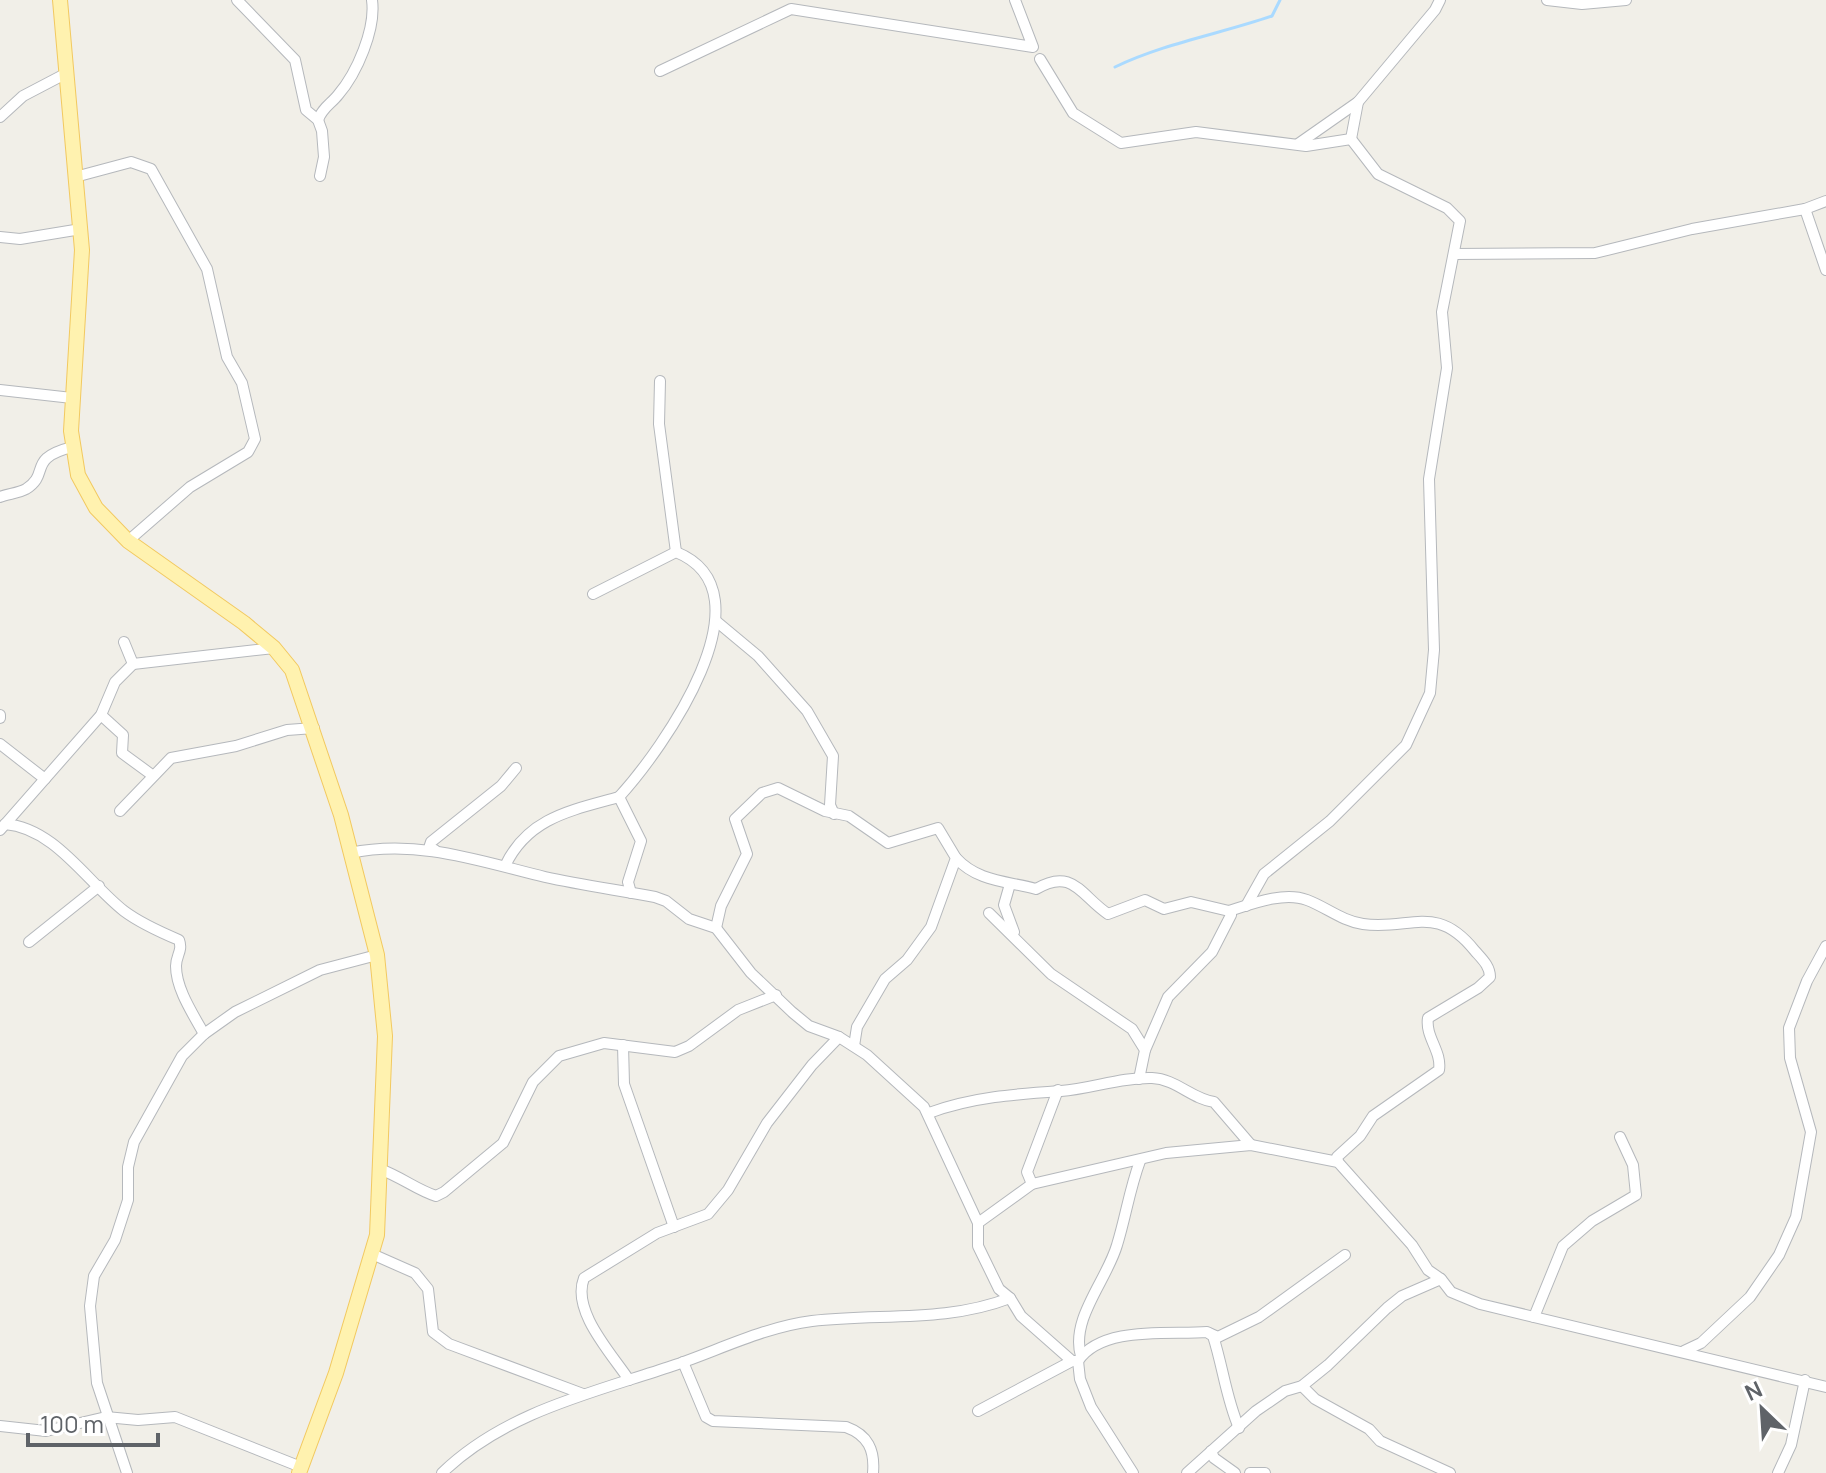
<svg xmlns="http://www.w3.org/2000/svg" width="1826" height="1473" font-family="Manrope,sans-serif">
  <style>
    .lines { fill: none; stroke-linecap: round; stroke-linejoin: round }
    .stream { stroke: #aadaff; stroke-width: 3 }
    .minor-casing { stroke: #b5b8bc; stroke-width: 12 }
    .major-casing { stroke: #f2c960; stroke-width: 16 }
    .minor { stroke: #fff; stroke-width: 10 }
    .major { stroke: #fff2af; stroke-width: 14 }
  </style>
  <rect width="100%" height="100%" fill="#f1efe8"/>
  <g class="lines">
    <!-- stream -->
    <path class="stream" d="M1115 67C1165 43 1220 34 1272 16L1280 0"/>
    <defs>
      <g id="minor">
        <path d="M237 0 295 60 306 110 318 120 322 131 324 157 320 176"/>
        <path d="M1547 0 1582 4 1626 0"/>
        <path d="M1040 59 1073 113 1121 143 1196 132 1306 146 1351 139"/>
        <path d="M660 71 791 9 1033 47 1015 0"/>
        <path d="M0 117 23 96 65 74"/>
        <path d="M318 120C322 108 331 104 338 95 357 73 376 29 372 0"/>
        <path d="M1351 139 1358 102"/>
        <path d="M1298 144 1358 102 1435 10 1440 0"/>
        <path d="M75 177 131 162 151 169 207 269 227 357 242 383 255 439 248 452 190 487 128 541"/>
        <path d="M1805 209 1826 270"/>
        <path d="M0 237 20 239 81 229"/>
        <path d="M1454 254 1595 253 1692 229 1805 209 1826 201"/>
        <path d="M660 381 659 424 676 552"/>
        <path d="M0 390 72 398"/>
        <path d="M0 497C7 494 19 493 26 489 51 473 26 459 72 447"/>
        <path d="M593 594 676 552C775 592 662 750 619 797L641 841 628 882 631 893"/>
        <path d="M716 621 758 656 807 711 833 756 830 805 834 814"/>
        <path d="M133 664 274 648"/>
        <path d="M0 715V718"/>
        <path d="M101 715 123 735 122 753 152 775"/>
        <path d="M0 744 45 779"/>
        <path d="M120 811 171 758 236 746 287 730 314 728"/>
        <path d="M5 824C55 828 87 882 124 911 140 923 160 932 179 940 183 951 176 955 176 966 176 989 193 1014 204 1034"/>
        <path d="M0 830 101 715 115 682 133 664 124 642"/>
        <path d="M435 850 429 848 431 842 501 786 516 768"/>
        <path d="M350 853C418 839 479 861 545 877 581 885 618 890 655 897L666 901 689 919 716 928 751 973 792 1012 809 1026 839 1037 867 1055 924 1107 978 1223V1246L999 1289 1010 1298 1021 1316 1072 1361H1078L1080 1379 1091 1407 1133 1473"/>
        <path d="M956 858C978 882 1007 881 1036 889 1073 867 1081 896 1108 914L1145 900 1164 909 1191 902 1229 911 1231 915 1212 952 1168 997 1145 1050"/>
        <path d="M505 866C528 817 573 810 619 797"/>
        <path d="M1010 884 1004 905 1014 932"/>
        <path d="M1246 906 1264 874 1330 821 1406 745 1430 693 1434 650 1429 479 1447 368 1442 312 1460 221 1447 208 1378 174 1351 139"/>
        <path d="M1229 911C1251 904 1284 891 1307 900 1326 907 1342 921 1363 924 1410 931 1436 902 1475 951 1482 959 1490 966 1490 977L1478 988 1428 1018C1425 1037 1442 1051 1439 1070L1373 1116 1360 1136 1337 1157 1338 1162"/>
        <path d="M989 913 1051 974 1132 1029 1145 1050 1139 1079"/>
        <path d="M716 928 721 906 747 854 735 819 762 793 778 788 825 811 849 816 888 843 938 828 956 858 931 927 907 960 885 979 857 1027 854 1046"/>
        <path d="M29 942 99 886"/>
        <path d="M623 1045 624 1084 674 1227"/>
        <path d="M929 1113C972 1097 1017 1094 1061 1091 1091 1089 1121 1077 1152 1078 1176 1079 1192 1099 1214 1102L1251 1145"/>
        <path d="M382 1170C401 1177 417 1190 436 1196L444 1192 503 1143 533 1082 559 1056 604 1043 675 1052 689 1046 738 1010 776 995"/>
        <path d="M1032 1184 1027 1172 1058 1090"/>
        <path d="M978 1223 1032 1184 1166 1153 1251 1145 1338 1162 1412 1245 1428 1270 1441 1279"/>
        <path d="M372 1254 415 1273 428 1289 433 1332 449 1344 583 1394"/>
        <path d="M1534 1317 1563 1246 1592 1221 1636 1195 1633 1165 1620 1137"/>
        <path d="M1209 1333 1218 1337 1259 1317 1345 1255"/>
        <path d="M1684 1351 1701 1343 1750 1297 1779 1255 1796 1217 1811 1132 1790 1058 1789 1028 1807 981 1826 946"/>
        <path d="M1081 1356C1070 1319 1107 1280 1117 1245 1126 1216 1129 1191 1140 1161"/>
        <path d="M1078 1361C1102 1325 1170 1335 1207 1332L1213 1336C1223 1367 1226 1398 1239 1428"/>
        <path d="M683 1362 706 1417 713 1421 846 1427C868 1435 875 1450 873 1473"/>
        <path d="M629 1380C612 1354 571 1311 584 1278L657 1233 708 1214 728 1190 767 1123 812 1065 839 1037"/>
        <path d="M1302 1386 1315 1399 1369 1429 1380 1441 1450 1473"/>
        <path d="M978 1411 1072 1361"/>
        <path d="M0 1426 46 1431 106 1417 138 1420 175 1417 301 1467"/>
        <path d="M1211 1451 1214 1458 1235 1473"/>
        <path d="M127 1473 97 1383 90 1306 94 1276 115 1240 128 1200V1167L134 1142 182 1056 204 1034 235 1012 320 970 377 955"/>
        <path d="M442 1473C505 1412 592 1393 672 1366 717 1351 764 1327 812 1321 879 1313 945 1323 1010 1298"/>
        <path d="M1187 1473 1256 1411 1285 1391 1302 1386 1328 1365 1387 1308 1402 1296 1441 1279 1451 1292 1480 1304 1826 1387"/>
        <path d="M1250 1473H1265"/>
        <path d="M1778 1473 1791 1445 1805 1380"/>
      </g>
      <path id="major" d="M60 0 82 250 71 431 78 475 96 508 128 541 244 623 274 648 292 670 341 815 377 955 385 1036 377 1235 336 1373 299 1473"/>
    </defs>
    <!-- minor casing -->
    <use href="#minor" class="minor-casing"/>
    <!-- major casing -->
    <use href="#major" class="major-casing"/>
    <!-- minor -->
    <use href="#minor" class="minor"/>
    <!-- major -->
    <use href="#major" class="major"/>
  </g>
  <!-- north arrow -->
  <g transform="translate(1762 1409) rotate(335)" stroke="#ffffff" stroke-width="6" paint-order="stroke">
  <path d="M0-6L14 30L0 20L-14 30Z" fill="#5f6368"/>
  <text y="-12" font-size="22" font-weight="bold" text-anchor="middle" fill="#5f6368">N</text>
  </g>
  <!-- scale -->
  <path d="M28 1433v12h130v-12" fill="none" stroke="#5f6368" stroke-width="4"/>
  <text x="40" y="1433" font-size="24" fill="#5f6368" stroke="#ffffff" stroke-width="6" paint-order="stroke">100 m</text>
</svg>
